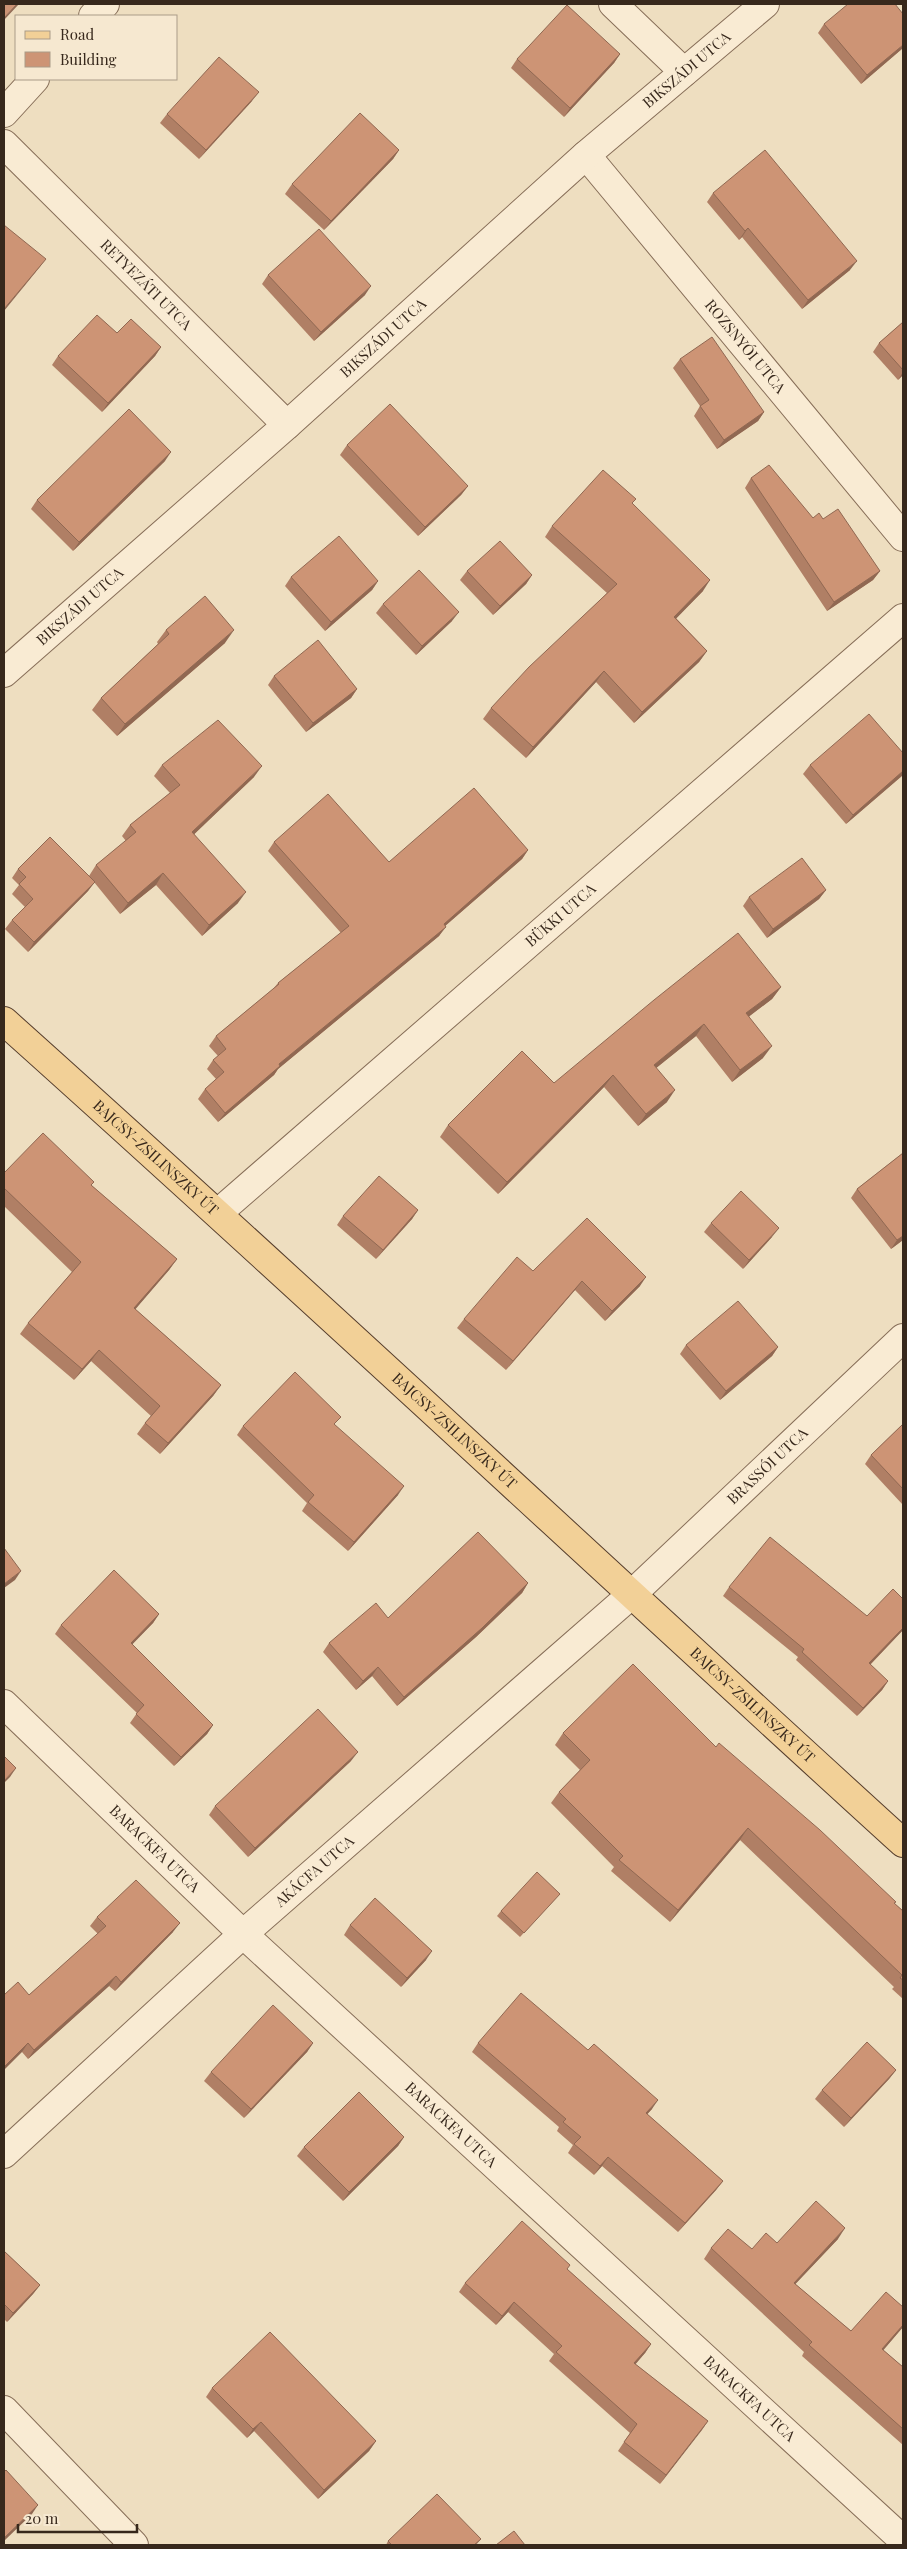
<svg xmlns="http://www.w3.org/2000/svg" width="907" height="2549" font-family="'Playfair Display',serif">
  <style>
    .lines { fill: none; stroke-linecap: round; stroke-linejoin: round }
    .minor-casing { stroke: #876e58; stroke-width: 30 }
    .major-casing { stroke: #553d2c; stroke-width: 30 }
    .minor { stroke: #f9ebd3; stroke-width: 28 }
    .major { stroke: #f2d097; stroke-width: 28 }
    .wall { fill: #b07f65 }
    .shaded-wall { fill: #906852 }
    .building { fill: #cd9475; stroke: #906852 }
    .labels { text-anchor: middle; stroke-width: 4; stroke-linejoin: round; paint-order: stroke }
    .street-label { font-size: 15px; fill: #37281c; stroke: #f6e8d0 }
  </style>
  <rect width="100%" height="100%" fill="#eedec0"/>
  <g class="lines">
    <defs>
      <g id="minor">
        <path d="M613 4 684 72"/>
        <path d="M93 16 105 4"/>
        <path d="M4 113 35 79"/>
        <path id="s1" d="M4 144 287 425"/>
        <path id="s2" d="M586 155 903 537"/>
        <path id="s3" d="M4 673 287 425 586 155 765 4"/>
        <path id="s4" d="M218 1213 903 618"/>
        <path id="s5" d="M4 1704 243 1934 903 2540"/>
        <path id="s6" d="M4 2154 243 1934 631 1595 903 1338"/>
        <path d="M4 2410 134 2545"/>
      </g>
      <g id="major">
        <path id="s7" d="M4 1021C307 1292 603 1570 903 1843"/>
      </g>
    </defs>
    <!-- minor casing -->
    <use href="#minor" class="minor-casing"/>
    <!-- major casing -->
    <use href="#major" class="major-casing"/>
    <!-- minor -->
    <use href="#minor" class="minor"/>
    <!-- major -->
    <use href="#major" class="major"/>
  </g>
  <!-- wall -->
  <g class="wall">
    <path d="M824 24 903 48 861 84 818 33Z"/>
    <path d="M620 54 614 63 564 117 511 68 517 59Z"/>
    <path d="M252 101 199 159 160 123 167 114Z"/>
    <path d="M399 150 393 159 324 230 285 194 292 184Z"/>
    <path d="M713 193 850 270 802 309 742 237 739 240 707 202Z"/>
    <path d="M268 275 365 295 314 341 262 284Z"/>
    <path d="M903 322V375L898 380 873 352 879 343Z"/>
    <path d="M117 333 161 347 155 356 102 412 52 365 58 356Z"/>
    <path d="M680 359 764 412 758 421 717 449 694 416 700 406 673 368Z"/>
    <path d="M347 445 468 486 461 495 418 536 340 455Z"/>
    <path d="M165 461 73 551 31 509 37 500Z"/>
    <path d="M751 478 813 518 823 519 880 571 873 580 827 611 745 488Z"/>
    <path d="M632 504 703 591 676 618 707 651 699 662 634 723 596 682 526 758 483 719 491 708 607 593 545 537 552 526Z"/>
    <path d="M467 571 532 575 526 584 493 615 460 580Z"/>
    <path d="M291 577 378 581 372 590 325 631 285 586Z"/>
    <path d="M383 604 452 621 416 655 376 613Z"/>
    <path d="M166 630 225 643 117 736 92 710 101 698 158 644 157 642Z"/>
    <path d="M274 676 357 689 351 698 306 732 268 685Z"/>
    <path d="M903 753V775L846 824 803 774 810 765Z"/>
    <path d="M162 765 254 777 194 834 238 903 202 936 156 885 120 914 94 882 88 891 28 952 5 929 12 920 25 907 12 894 19 885 12 878 18 869 89 876 96 865 126 841 122 836 130 825 170 793 154 776Z"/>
    <path d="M274 842 389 862 528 850 522 859 445 926 439 936 278 1069 274 1075 218 1122 198 1099 205 1089 216 1079 207 1069 213 1060 218 1056 209 1046 216 1036 273 989 278 983 341 933 268 851Z"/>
    <path d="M826 890 819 899 767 938 743 906 749 897Z"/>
    <path d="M781 987 772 999 749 1016 763 1058 732 1082 696 1036 656 1068 667 1102 638 1126 604 1087 498 1194 440 1137 448 1125 554 1083Z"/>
    <path d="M903 1153V1240L891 1249 851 1198 857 1189Z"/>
    <path d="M4 1173 94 1182 91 1185 177 1259 169 1270 135 1309 221 1385 213 1396 160 1454 137 1434 145 1423 151 1416 91 1361 74 1380 20 1334 28 1323 72 1272 4 1206Z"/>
    <path d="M418 1210 412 1219 376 1259 337 1225 343 1216Z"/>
    <path d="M711 1223 772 1237 743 1269 704 1232Z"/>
    <path d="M533 1271 640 1286 605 1321 575 1290 506 1370 457 1328 464 1319Z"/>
    <path d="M686 1345 778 1347 772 1356 720 1400 680 1354Z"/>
    <path d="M903 1424V1505L865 1464 871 1455Z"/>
    <path d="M335 1425 398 1495 348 1551 302 1511 307 1503 237 1435 243 1426Z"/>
    <path d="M528 1583 522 1593 476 1637 397 1706 372 1676 356 1690 323 1652 329 1643 388 1618Z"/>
    <path d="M729 1587 867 1616 903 1599V1630L870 1665 888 1681 882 1690 857 1716 796 1660 798 1657 723 1596Z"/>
    <path d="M159 1614 153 1623 132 1644 213 1725 207 1734 174 1766 130 1723 137 1713 55 1634 61 1625Z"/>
    <path d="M563 1733 716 1747 903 1911V1999L892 1989 894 1987 740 1840 670 1922 611 1871 614 1867 551 1803 559 1792 580 1770 555 1745Z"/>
    <path d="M351 1761 248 1857 209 1815 215 1806Z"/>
    <path d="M556 1898 520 1937 497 1916 501 1911Z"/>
    <path d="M97 1917 173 1932 115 1991 109 1986 28 2059 22 2052 29 1995 98 1934 90 1926Z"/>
    <path d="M350 1925 426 1960 401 1987 344 1935Z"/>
    <path d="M313 2043 307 2052 244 2118 204 2081 211 2072Z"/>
    <path d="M478 2043 652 2109 647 2114 723 2181 716 2190 678 2232 602 2166 594 2175 568 2153 573 2145 557 2131 559 2127 472 2052Z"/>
    <path d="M896 2070 889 2079 844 2127 815 2099 822 2090Z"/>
    <path d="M404 2137 398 2146 343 2201 297 2156 304 2147Z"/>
    <path d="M838 2239 795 2284 851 2331 903 2307V2327L883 2350 903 2367V2445L802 2356 804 2352 704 2259 711 2248 752 2249 777 2243Z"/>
    <path d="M4 2251 40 2285 33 2294 7 2322 4 2319Z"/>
    <path d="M567 2269 651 2344 645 2353 635 2364 708 2421 660 2484 618 2451 630 2433 549 2361 554 2354 508 2312 496 2325 459 2292 465 2283Z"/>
    <path d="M212 2388 376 2441 369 2451 318 2499 254 2431 247 2438 206 2397Z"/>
    <path d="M481 2539 476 2545H386L388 2541Z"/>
  </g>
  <!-- shaded-wall -->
  <g class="shaded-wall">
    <path d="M17 4H19L4 20V18Z"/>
    <path d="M903 45V48L861 84 867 75Z"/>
    <path d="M620 54 614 63 564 117 570 108Z"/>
    <path d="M259 92 252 101 199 159 206 150Z"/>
    <path d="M399 150 393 159 324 230 331 221Z"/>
    <path d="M748 228 742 237 739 240 745 231Z"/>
    <path d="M46 259 39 268 4 311V309Z"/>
    <path d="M857 261 850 270 802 309 808 300Z"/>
    <path d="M371 286 365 295 314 341 321 332Z"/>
    <path d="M161 347 155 356 102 412 108 403Z"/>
    <path d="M903 372V375L898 380Z"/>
    <path d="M764 412 758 421 717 449 724 440Z"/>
    <path d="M171 452 165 461 73 551 79 542Z"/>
    <path d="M468 486 461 495 418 536 425 527Z"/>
    <path d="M880 571 873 580 827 611 834 602Z"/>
    <path d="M532 575 526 584 493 615 500 606Z"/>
    <path d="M710 580 703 591 667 628 674 617Z"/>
    <path d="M378 581 372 590 325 631 331 622Z"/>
    <path d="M459 612 452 621 416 655 422 646Z"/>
    <path d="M234 630 225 643 117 736 125 724Z"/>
    <path d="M707 651 699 662 634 723 642 712Z"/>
    <path d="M604 671 596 682 526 758 533 747Z"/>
    <path d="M357 689 351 698 306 732 313 723Z"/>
    <path d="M262 766 254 777 184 844 192 832Z"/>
    <path d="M903 771V775L846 824 853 815Z"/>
    <path d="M528 850 522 859 437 933 444 924Z"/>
    <path d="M163 873 156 885 120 914 128 903Z"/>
    <path d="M95 882 88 891 28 952 34 942Z"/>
    <path d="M826 890 819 899 767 938 773 929Z"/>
    <path d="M246 892 238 903 202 936 209 925Z"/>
    <path d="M446 927 439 936 278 1069 274 1075 218 1122 225 1113 279 1064Z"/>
    <path d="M781 987 772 999 738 1025 746 1013Z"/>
    <path d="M704 1024 696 1036 645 1077 654 1065Z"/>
    <path d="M772 1046 763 1058 732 1082 740 1070Z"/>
    <path d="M613 1075 604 1087 498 1194 507 1182Z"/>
    <path d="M675 1090 667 1102 638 1126 646 1114Z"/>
    <path d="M418 1210 412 1219 376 1259 383 1250Z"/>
    <path d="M779 1228 772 1237 743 1269 749 1260Z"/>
    <path d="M903 1236V1240L891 1249 897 1240Z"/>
    <path d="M177 1259 169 1270 127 1319 134 1308Z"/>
    <path d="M646 1277 640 1286 605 1321 612 1311Z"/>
    <path d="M582 1281 575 1290 506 1370 513 1361Z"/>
    <path d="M778 1347 772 1356 720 1400 726 1391Z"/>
    <path d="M99 1350 91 1361 74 1380 82 1369Z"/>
    <path d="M221 1385 213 1396 160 1454 168 1443Z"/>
    <path d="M404 1486 398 1495 348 1551 354 1542Z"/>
    <path d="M21 1571 15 1580 4 1588V1584Z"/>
    <path d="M528 1583 522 1593 476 1637 397 1706 404 1697Z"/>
    <path d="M159 1614 153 1623 125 1652 131 1643Z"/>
    <path d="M903 1628V1630L863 1672 869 1663Z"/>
    <path d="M378 1667 372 1676 356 1690 363 1681Z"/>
    <path d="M888 1681 882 1690 857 1716 863 1708Z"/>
    <path d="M213 1725 207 1734 174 1766 181 1757Z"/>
    <path d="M358 1752 351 1761 248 1857 255 1848Z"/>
    <path d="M16 1768 10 1777 4 1783V1781Z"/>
    <path d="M748 1828 740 1840 670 1922 678 1910Z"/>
    <path d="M180 1923 173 1932 115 1991 121 1982Z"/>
    <path d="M432 1951 426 1960 401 1987 407 1978Z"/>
    <path d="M116 1976 109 1986 28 2059 34 2050Z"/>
    <path d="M28 2043 22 2052 4 2070V2067Z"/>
    <path d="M313 2043 307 2052 244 2118 251 2109Z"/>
    <path d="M896 2070 889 2079 844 2127 851 2118Z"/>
    <path d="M658 2100 652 2109 640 2122 646 2113Z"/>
    <path d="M404 2137 398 2146 343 2201 349 2192Z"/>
    <path d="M608 2157 602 2166 594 2175 600 2166Z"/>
    <path d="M723 2181 716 2190 678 2232 685 2223Z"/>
    <path d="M845 2228 838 2239 786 2294 794 2283Z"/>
    <path d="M40 2285 33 2294 7 2322 13 2313Z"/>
    <path d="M514 2302 508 2312 496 2325 502 2316Z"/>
    <path d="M903 2325V2327L875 2360 882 2349Z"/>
    <path d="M651 2344 645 2353 628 2373 634 2363Z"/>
    <path d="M708 2421 702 2430 660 2484 666 2475Z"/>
    <path d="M261 2422 254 2431 247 2438 253 2429Z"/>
    <path d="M376 2441 369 2451 318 2499 324 2490Z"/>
    <path d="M38 2505 32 2514 4 2541V2538Z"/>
  </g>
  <!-- building -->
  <g class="building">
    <path d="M4 4H17L4 18Z"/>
    <path d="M848 4H895L903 14V45L867 75 824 24Z"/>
    <path d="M567 5 620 54 570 108 517 59Z"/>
    <path d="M219 57 259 92 206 150 167 114Z"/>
    <path d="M360 113 399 150 331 221 292 184Z"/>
    <path d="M765 150 857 261 808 300 748 228 745 231 713 193Z"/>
    <path d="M4 225 46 259 4 309Z"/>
    <path d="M319 229 371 286 321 332 268 275Z"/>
    <path d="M97 315 117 333 131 319 161 347 108 403 58 356Z"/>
    <path d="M903 322V370L879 343Z"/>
    <path d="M712 337 764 412 724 440 700 406 709 400 680 359Z"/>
    <path d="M390 404 468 486 425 527 347 445Z"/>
    <path d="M129 409 171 452 79 542 37 500Z"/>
    <path d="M769 465 813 518 819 513 823 519 838 509 880 571 834 602 751 478Z"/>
    <path d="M603 470 636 499 632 503 710 580 674 617 707 651 642 712 604 671 533 747 491 708 529 667 617 584 552 526Z"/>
    <path d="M339 536 378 581 331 622 291 577Z"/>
    <path d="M500 541 532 575 500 606 467 571Z"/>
    <path d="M419 570 459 612 422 646 383 604Z"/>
    <path d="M205 596 234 630 125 724 101 698 169 634 166 630Z"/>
    <path d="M318 640 357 689 313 723 274 676Z"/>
    <path d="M869 714 903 753V771L853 815 810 765Z"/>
    <path d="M218 720 262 766 192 832 246 892 209 925 163 873 128 903 96 865 136 832 130 825 180 785 162 765Z"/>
    <path d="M474 788 528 850 444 924 446 927 279 1064 280 1066 225 1113 205 1089 224 1072 213 1060 226 1049 216 1036 279 984 278 983 349 926 274 842 328 794 389 862Z"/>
    <path d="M50 837 95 882 34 942 12 920 33 899 19 884 26 877 18 869Z"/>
    <path d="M802 858 826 890 773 929 749 897Z"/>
    <path d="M738 933 781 987 746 1013 772 1046 740 1070 704 1024 654 1065 675 1090 646 1114 613 1075 507 1182 448 1125 522 1051 554 1083 654 1000Z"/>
    <path d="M43 1133 94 1182 91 1185 177 1259 134 1308 221 1385 168 1443 145 1423 160 1406 99 1350 82 1369 28 1323 81 1262 4 1188V1173Z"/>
    <path d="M903 1153V1236L897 1240 857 1189Z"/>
    <path d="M379 1176 418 1210 383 1250 343 1216Z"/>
    <path d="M741 1191 779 1228 749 1260 711 1223Z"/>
    <path d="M587 1218 646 1277 612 1311 582 1281 513 1361 464 1319 517 1257 533 1271Z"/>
    <path d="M738 1301 778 1347 726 1391 686 1345Z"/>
    <path d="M295 1372 341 1417 334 1424 404 1486 354 1542 308 1502 314 1495 243 1426Z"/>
    <path d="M903 1424V1489L871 1455Z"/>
    <path d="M478 1532 528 1583 482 1628 404 1697 378 1667 363 1681 329 1643 376 1603 388 1618Z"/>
    <path d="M770 1537 867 1616 893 1589 903 1599V1628L869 1663 888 1681 863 1708 802 1652 804 1649 729 1587Z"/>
    <path d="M4 1548 21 1571 4 1584Z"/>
    <path d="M114 1570 159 1614 131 1643 213 1725 181 1757 136 1714 144 1705 61 1625Z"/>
    <path d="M633 1664 716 1747 719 1743 820 1830 896 1902 894 1903 903 1911V1980L900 1978 902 1975 748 1828 678 1910 619 1860 623 1856 559 1792 590 1760 563 1733Z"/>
    <path d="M318 1709 358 1752 255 1848 215 1806Z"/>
    <path d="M4 1756 16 1768 4 1781Z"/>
    <path d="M537 1872 560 1894 524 1933 501 1911Z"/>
    <path d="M136 1880 180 1923 121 1982 116 1976 34 2050 28 2043 4 2067V1995L18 1982 29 1995 106 1926 97 1917Z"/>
    <path d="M375 1898 432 1951 407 1978 350 1925Z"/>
    <path d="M521 1993 588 2050 594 2044 658 2100 646 2113 723 2181 685 2223 608 2157 600 2166 574 2144 581 2137 563 2122 566 2119 478 2043Z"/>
    <path d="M273 2005 313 2043 251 2109 211 2072Z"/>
    <path d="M867 2042 896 2070 851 2118 822 2090Z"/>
    <path d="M359 2092 404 2137 349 2192 304 2147Z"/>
    <path d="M816 2201 845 2228 794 2283 851 2331 886 2292 903 2307V2325L882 2349 903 2367V2429L809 2345 812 2342 711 2248 728 2229 752 2249 766 2233 777 2243Z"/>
    <path d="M522 2221 570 2265 567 2269 651 2344 634 2363 708 2421 666 2475 624 2442 637 2424 556 2352 562 2346 514 2302 502 2316 465 2283Z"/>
    <path d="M4 2251 40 2285 13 2313 4 2304Z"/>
    <path d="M270 2332 376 2441 324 2490 261 2422 253 2429 212 2388Z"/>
    <path d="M6 2470 38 2505 4 2538V2472Z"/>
    <path d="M437 2494 481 2539 474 2545H392L388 2541Z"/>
    <path d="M514 2531 525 2545H496Z"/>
  </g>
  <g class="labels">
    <!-- street labels -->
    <g class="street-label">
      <text dy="5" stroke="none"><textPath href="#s3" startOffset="911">BIKSZÁDI UTCA</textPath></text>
      <text dy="5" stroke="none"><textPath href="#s1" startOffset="200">RETYEZÁTI UTCA</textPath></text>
      <text dy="5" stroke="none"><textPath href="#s3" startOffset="506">BIKSZÁDI UTCA</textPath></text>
      <text dy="5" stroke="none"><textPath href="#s2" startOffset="249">ROZSNYÓI UTCA</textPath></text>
      <text dy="5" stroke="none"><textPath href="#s3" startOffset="101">BIKSZÁDI UTCA</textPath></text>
      <text dy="5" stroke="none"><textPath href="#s4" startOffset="454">BÜKKI UTCA</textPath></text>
      <text dy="5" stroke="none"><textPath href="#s7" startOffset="204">BAJCSY-ZSILINSZKY ÚT</textPath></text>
      <text dy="5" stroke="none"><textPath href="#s7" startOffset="609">BAJCSY-ZSILINSZKY ÚT</textPath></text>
      <text dy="5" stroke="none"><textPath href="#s6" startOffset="1028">BRASSÓI UTCA</textPath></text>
      <text dy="5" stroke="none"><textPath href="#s7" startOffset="1014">BAJCSY-ZSILINSZKY ÚT</textPath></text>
      <text dy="5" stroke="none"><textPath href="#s5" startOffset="209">BARACKFA UTCA</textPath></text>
      <text dy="5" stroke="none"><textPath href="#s6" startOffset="420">AKÁCFA UTCA</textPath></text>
      <text dy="5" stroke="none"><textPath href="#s5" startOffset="614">BARACKFA UTCA</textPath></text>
      <text dy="5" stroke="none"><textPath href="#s5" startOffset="1019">BARACKFA UTCA</textPath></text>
    </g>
  </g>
  <!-- border -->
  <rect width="907" height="2549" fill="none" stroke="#37281c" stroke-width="10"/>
  <!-- legend -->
  <rect x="15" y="15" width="162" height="65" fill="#f6e8d0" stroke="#aa9b88"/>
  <rect x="25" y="31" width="25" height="8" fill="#f2d097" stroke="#aa9b88"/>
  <text x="60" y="40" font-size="15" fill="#37281c">Road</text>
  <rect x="25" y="52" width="25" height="15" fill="#cd9475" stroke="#aa9b88"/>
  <text x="60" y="65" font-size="15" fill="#37281c">Building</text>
  <!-- scale -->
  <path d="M18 2524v8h119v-8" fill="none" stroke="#37281c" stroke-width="2.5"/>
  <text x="25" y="2524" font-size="15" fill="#37281c" stroke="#f6e8d0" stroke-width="4" paint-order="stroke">20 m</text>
</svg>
